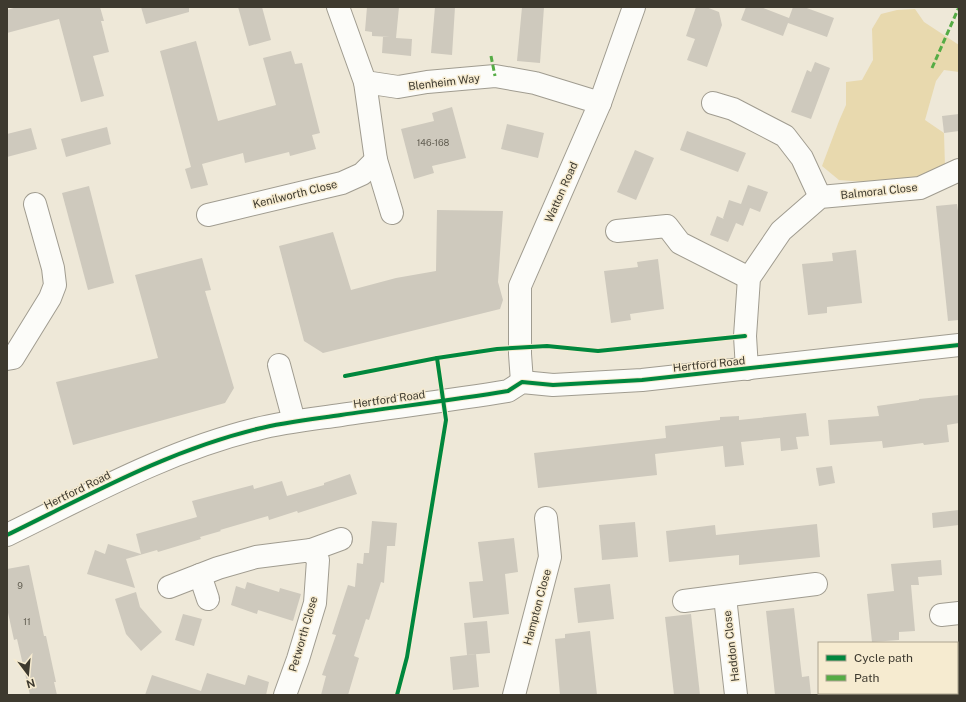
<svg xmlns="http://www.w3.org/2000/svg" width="966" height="702" font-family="'Public Sans',sans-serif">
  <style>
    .green { fill: #e8d9ae }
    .building { fill: #cec9bd }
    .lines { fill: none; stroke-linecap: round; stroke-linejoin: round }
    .minor-casing { stroke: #a09c90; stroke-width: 24 }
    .minor { stroke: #fcfcf9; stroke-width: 22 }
    .quiet { stroke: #55ac45; stroke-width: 3; stroke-dasharray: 6 3; stroke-linecap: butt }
    .cycleway-casing { stroke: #f6ebd0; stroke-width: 6 }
    .cycleway { stroke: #00873e; stroke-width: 4 }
    .labels { text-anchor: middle; stroke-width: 3; stroke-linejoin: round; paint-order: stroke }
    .number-label { font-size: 9px; fill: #625e52 }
    .street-label { font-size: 11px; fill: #3e3a2f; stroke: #f6ebd0 }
  </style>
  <rect width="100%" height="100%" fill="#eee8d8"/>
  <!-- green -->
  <path class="green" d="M915 9 924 22 959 45V72L944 70 936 81 925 120 944 133 945 167 928 176 877 183 839 180 822 166 839 121 846 105V82L862 80 873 60 872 29 881 14 897 10Z"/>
  <!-- building -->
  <g class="building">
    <path d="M17 7H100L104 21H101L109 52 93 56 104 96 81 102 59 19 7 33V10Z"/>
    <path d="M141 7H189V12L146 24Z"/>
    <path d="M238 7H262L271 40 249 46Z"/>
    <path d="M367 7H399L396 38 412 39 411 56 382 53 383 37H390L372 36V32L365 31Z"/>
    <path d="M435 7H455L452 55 431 53Z"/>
    <path d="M522 7H544L540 63 517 61Z"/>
    <path d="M696 7H706L719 12 722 25 707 67 687 60 695 39 686 36Z"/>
    <path d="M746 7H761L789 18 793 7H804L834 18 827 37 788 23 783 36 741 20Z"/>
    <path d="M196 41 218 121 276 105 263 58 291 51 295 64 302 63 320 133 312 135 316 149 290 156 289 152 245 163 243 153 202 164 208 185 191 189 185 169 191 167 160 51Z"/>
    <path d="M815 62 830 68 811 119 791 112 807 70 811 72Z"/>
    <path d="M452 107 466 158 432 166 434 173 414 179 401 129 434 121 432 113Z"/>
    <path d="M959 114V131L944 133 942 116Z"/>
    <path d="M507 124 544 133 538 158 501 149Z"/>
    <path d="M107 127 111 144 66 157 61 139Z"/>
    <path d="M31 128 37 149 7 157V134Z"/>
    <path d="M687 131 746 153 738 172 680 150Z"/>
    <path d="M635 150 654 158 636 200 617 192Z"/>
    <path d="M748 185 768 192 760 212 750 208 743 226 736 223 728 242 710 235 717 216 724 219 723 218 729 200 741 204Z"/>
    <path d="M89 186 114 283 88 290 62 193Z"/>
    <path d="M957 204 959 218V320L948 321 936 206Z"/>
    <path d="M437 210 503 211 498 282 503 300 500 309 323 353 304 341 279 246 333 232 351 290 396 278 436 271Z"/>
    <path d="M856 250 862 303 827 307V313L808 315 802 264 833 261 832 253Z"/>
    <path d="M202 258 211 290 205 291 234 388 225 403 73 445 56 382 158 358 135 275Z"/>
    <path d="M658 259 664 309 630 314 631 320 611 323 604 271 638 267 637 262Z"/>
    <path d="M959 395V423L947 425 949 442 924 445 923 443 883 448 882 441 830 445 828 420 879 416 877 406 919 400V399Z"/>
    <path d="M806 413 809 436 796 437 798 449 781 451 780 438 741 442 744 465 725 467 723 446 655 454 657 475 538 488 534 453 666 438 665 426 720 420V417L739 416V420Z"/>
    <path d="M832 466 835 483 819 486 816 468Z"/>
    <path d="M350 474 357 494 298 513 297 511 269 520 268 516 220 530 221 531 200 537 201 539 158 552 157 550 126 559 135 588 87 574 95 550 105 554 108 544 141 554 136 534 197 517 192 501 253 485 254 489 282 481 287 496 324 485V483Z"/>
    <path d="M959 510V525L933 528 932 513Z"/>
    <path d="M372 521 397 523 395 546H387L384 583 381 582 369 620 366 619 354 656 359 658 348 695H321L326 676 322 675 336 635 332 634 348 585 355 587 357 563 363 564 364 553H369Z"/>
    <path d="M635 522 638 557 602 560 599 525Z"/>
    <path d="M817 524 820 557 739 565V555L669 562 666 531 715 525 716 535Z"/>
    <path d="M514 538 518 572 505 574 509 614 473 618 469 582 483 581 478 542Z"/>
    <path d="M941 560 942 575 918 577 919 585H911L915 631 899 632V640L872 642 867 594 894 591 891 564Z"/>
    <path d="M29 565 44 636H46L56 682H54L57 695H30L17 639 14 640 7 608V569Z"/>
    <path d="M247 582 279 592 280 588 301 594 293 621 258 610 257 614 231 605 236 586 245 589Z"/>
    <path d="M610 584 614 619 578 623 574 588Z"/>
    <path d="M136 592 140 607 162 632 141 651 126 634 115 599Z"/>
    <path d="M794 608 802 677 809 676 811 695H775L766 611Z"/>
    <path d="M183 614 202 619 194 646 175 640Z"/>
    <path d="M691 614 700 695H674L665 617Z"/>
    <path d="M487 621 490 653 467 655 464 623Z"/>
    <path d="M590 631 597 695H560L555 639 565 638V634Z"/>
    <path d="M476 654 479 687 453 690 450 657Z"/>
    <path d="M207 673 245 685 248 675 269 682 266 695H145L152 675 201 691Z"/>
  </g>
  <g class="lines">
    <defs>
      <g id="minor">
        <path d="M338 7 365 82 398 87 427 82 495 76 535 83 600 103"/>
        <path d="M365 82 376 160 392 213"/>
        <path d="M713 103 733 109 785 136 802 158 820 197"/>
        <path d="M208 215 342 183 362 174 376 160"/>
        <path d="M617 231 667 226 680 243 749 278"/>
        <path d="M7 359 13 358 50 298 55 285 53 268 35 204"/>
        <path d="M279 365 294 421"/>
        <path d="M747 369 745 336 749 278 781 231 820 197 920 188 959 170"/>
        <path d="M522 382 520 354V286L600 103 634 7"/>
        <path d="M7 535C89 495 167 451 257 429 284 422 313 419 341 415 396 407 453 400 508 391L522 382 553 385 642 380 959 345"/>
        <path d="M311 550 341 539"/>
        <path d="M200 575 208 599"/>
        <path d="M169 587 218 568 256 557 311 550 318 560 315 603 298 659 285 695"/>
        <path d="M725 597 736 695"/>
        <path d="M684 601 816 584"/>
        <path d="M941 615 959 613"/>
        <path d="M514 695 550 557 546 518"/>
      </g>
    </defs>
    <!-- minor casing -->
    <use href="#minor" class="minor-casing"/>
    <!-- minor -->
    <use href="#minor" class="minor"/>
    <!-- quiet -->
    <g class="quiet">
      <path d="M491 56 495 76"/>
      <path d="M932 68 959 7"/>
    </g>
    <defs>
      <g id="cycleway">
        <path d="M345 376 437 358 497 349 547 346 598 351 745 336"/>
        <path d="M7 535C89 495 167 451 257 429 284 422 313 419 341 415 396 407 453 400 508 391L522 382 553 385 642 380 959 345"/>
        <path d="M397 695 407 657 446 420 437 358"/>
      </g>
    </defs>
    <!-- cycleway casing -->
    <use href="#cycleway" class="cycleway-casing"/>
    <!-- cycleway -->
    <use href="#cycleway" class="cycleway"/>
  </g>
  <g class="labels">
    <!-- number labels -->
    <g class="number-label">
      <text x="433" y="146">146-168</text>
      <text x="20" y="589">9</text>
      <text x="27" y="625">11</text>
    </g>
    <!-- street labels -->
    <g class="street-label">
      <text transform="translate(444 82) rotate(-7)" y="4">Blenheim Way</text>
      <text transform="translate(879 191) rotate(-6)" y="4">Balmoral Close</text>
      <text transform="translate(561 192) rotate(-66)" y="4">Watton Road</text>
      <text transform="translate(295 194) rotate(-14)" y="4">Kenilworth Close</text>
      <text transform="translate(709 364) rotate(-6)" y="4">Hertford Road</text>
      <text transform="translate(389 399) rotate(-8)" y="4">Hertford Road</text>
      <text transform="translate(77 490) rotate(-26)" y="4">Hertford Road</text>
      <text transform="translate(537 607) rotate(-75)" y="4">Hampton Close</text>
      <text transform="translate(303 634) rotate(-74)" y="4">Petworth Close</text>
      <text transform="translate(731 646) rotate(-97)" y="4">Haddon Close</text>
    </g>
  </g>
  <!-- border -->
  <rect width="966" height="702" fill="none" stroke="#3e3a2f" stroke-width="16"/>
  <!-- legend -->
  <rect x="818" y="642" width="140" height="52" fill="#f6ebd0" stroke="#aca490"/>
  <rect x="826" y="655" width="20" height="6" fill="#00873e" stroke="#aca490"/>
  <text x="854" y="662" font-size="12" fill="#3e3a2f">Cycle path</text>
  <rect x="826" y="675" width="20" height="6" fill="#55ac45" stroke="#aca490"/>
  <text x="854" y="682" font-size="12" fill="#3e3a2f">Path</text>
  <!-- north arrow -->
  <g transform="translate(28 674) rotate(164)" stroke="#f6ebd0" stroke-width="3" paint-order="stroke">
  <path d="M0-3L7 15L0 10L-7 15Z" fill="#3e3a2f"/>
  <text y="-6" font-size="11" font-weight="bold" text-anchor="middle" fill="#3e3a2f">N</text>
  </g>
</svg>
